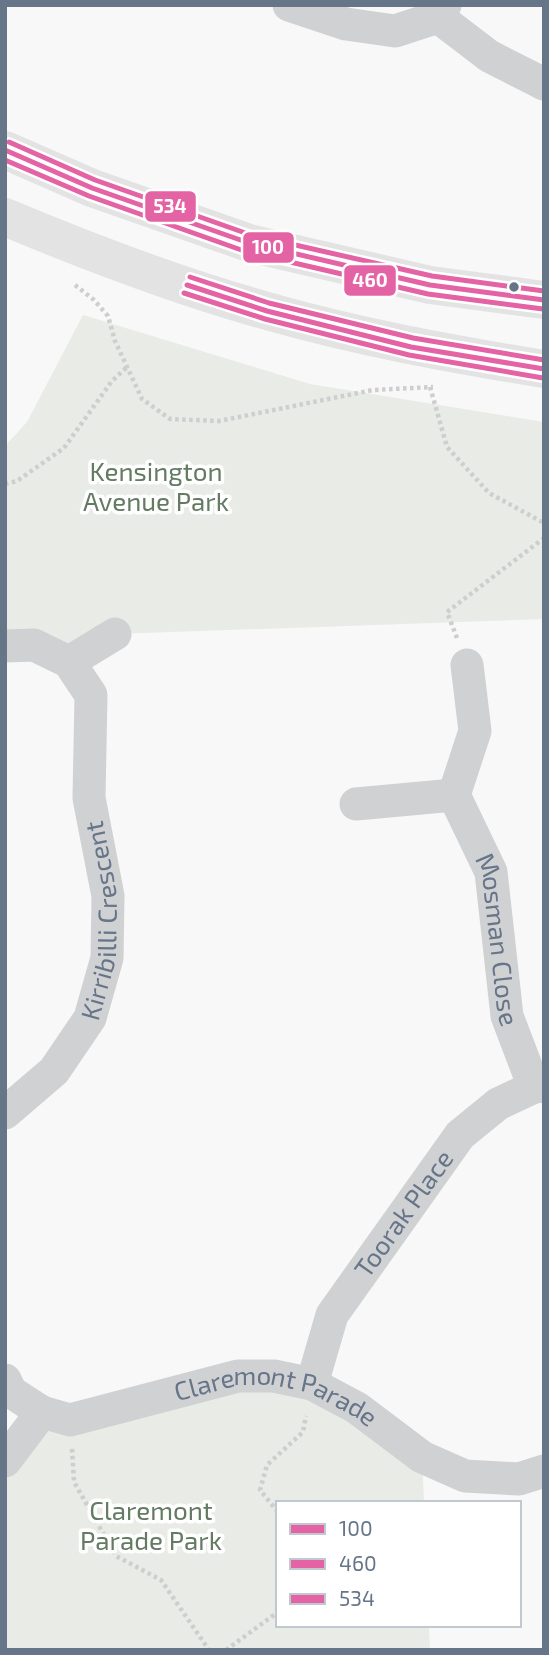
<svg xmlns="http://www.w3.org/2000/svg" width="549" height="1655" font-family="'Exo 2',sans-serif">
  <style>
    .park { fill: #e8ebe6 }
    .lines { fill: none; stroke-linecap: round; stroke-linejoin: round }
    .path { stroke: #cececf; stroke-width: 4.5; stroke-dasharray: 3.5 3.5; stroke-linecap: butt }
    .minor { stroke: #d0d1d3; stroke-width: 33 }
    .secondary { stroke: #e3e3e4; stroke-width: 38 }
    .bus-1-casing { stroke: #fff; stroke-width: 10 }
    .bus-2-casing { stroke: #fff; stroke-width: 10 }
    .bus-3-casing { stroke: #fff; stroke-width: 10 }
    .bus-1 { stroke: #e463a4; stroke-width: 5 }
    .bus-2 { stroke: #e463a4; stroke-width: 5 }
    .bus-3 { stroke: #e463a4; stroke-width: 5 }
    .bus-dot { fill: #677589; stroke: #fff; stroke-width: 2.5 }
    .labels { text-anchor: middle; stroke-width: 7; stroke-linejoin: round; paint-order: stroke }
    .park-label { font-size: 26px; fill: #647a62; stroke: #fff }
    .street-label { font-size: 26px; fill: #677589; stroke: #fff }
    .line-badge { stroke: #fff; stroke-width: 2.5 }
    .badge-label { font-size: 19px; text-anchor: middle; font-weight: bold; fill: #fff }
  </style>
  <rect width="100%" height="100%" fill="#f8f8f8"/>
  <!-- park -->
  <g class="park">
    <path d="M83 315 310 384 544 422V619L115 634 69 662 5 646V446L27 422Z"/>
    <path d="M274 1376 422 1457 424 1503H278V1625H429L430 1650H5V1461L42 1412Z"/>
  </g>
  <g class="lines">
    <!-- path -->
    <g class="path">
      <path d="M75 285 94 300 108 316 115 341 142 399 170 419 219 421 373 390 433 387"/>
      <path d="M430 387 447 447 489 493 544 523"/>
      <path d="M5 484 17 481 64 448 112 381 127 367"/>
      <path d="M457 638 447 612 544 538"/>
      <path d="M72 1449 74 1482 116 1556 161 1580 209 1650"/>
      <path d="M278 1512 260 1490 267 1465 303 1432 306 1416"/>
      <path d="M226 1650 278 1612"/>
    </g>
    <!-- minor -->
    <g class="minor">
      <path d="M289 5 346 24 395 31 438 17 445 5"/>
      <path d="M438 17 489 56 544 84"/>
      <path d="M5 646 34 645 69 662 115 634"/>
      <path id="s1" d="M467 665 475 731 454 795 491 872 507 1016 534 1087"/>
      <path d="M356 804 454 795"/>
      <path id="s2" d="M5 1113 54 1071 90 1018 107 958 108 896 89 798 91 695 69 662"/>
      <path id="s3" d="M5 1380 11 1392 42 1412 70 1420 238 1376H274L312 1384 357 1408 422 1457 465 1476 519 1479 544 1471"/>
      <path id="s4" d="M312 1384 332 1315 460 1135 498 1104 534 1087 544 1086"/>
      <path d="M5 1461 42 1412"/>
    </g>
    <!-- secondary -->
    <g class="secondary">
      <path d="M5 150 92 188 249 243 430 285 544 300"/>
      <path d="M5 217C91 253 177 286 267 311 358 337 451 354 544 369"/>
    </g>
    <defs>
      <g id="bus-1">
        <path d="M5 150 92 188 249 243 430 285 544 300"/>
        <path d="M187 285 267 311 411 347 544 369"/>
      </g>
      <g id="bus-2">
        <path d="M5 160 89 196 247 252 428 294 543 309"/>
        <path d="M184 293 265 319 409 355 543 378"/>
      </g>
      <g id="bus-3">
        <path d="M9 142 95 180 251 235 432 276 544 291"/>
        <path d="M190 277 269 303 413 338 544 360"/>
      </g>
    </defs>
    <!-- bus-1 casing -->
    <use href="#bus-1" class="bus-1-casing"/>
    <!-- bus-2 casing -->
    <use href="#bus-2" class="bus-2-casing"/>
    <!-- bus-3 casing -->
    <use href="#bus-3" class="bus-3-casing"/>
    <!-- bus-1 -->
    <use href="#bus-1" class="bus-1"/>
    <!-- bus-2 -->
    <use href="#bus-2" class="bus-2"/>
    <!-- bus-3 -->
    <use href="#bus-3" class="bus-3"/>
  </g>
  <!-- markers -->
  <circle class="bus-dot" cx="514" cy="287" r="6"/>
  <g class="labels">
    <!-- park labels -->
    <g class="park-label">
      <text x="156" y="481">Kensington<tspan x="156" dy="30">Avenue Park</tspan></text>
      <text x="151" y="1520">Claremont<tspan x="151" dy="30">Parade Park</tspan></text>
    </g>
    <!-- street labels -->
    <g class="street-label">
      <text dy="9" stroke="none"><textPath href="#s2" startOffset="228">Kirribilli Crescent</textPath></text>
      <text dy="9" stroke="none"><textPath href="#s1" startOffset="287">Mosman Close</textPath></text>
      <text dy="9" stroke="none"><textPath href="#s4" startOffset="196">Toorak Place</textPath></text>
      <text dy="9" stroke="none"><textPath href="#s3" startOffset="294">Claremont Parade</textPath></text>
    </g>
  </g>
  <g class="line-badge">
    <rect x="144" y="190" width="53" height="33" rx="7" fill="#e463a4"/>
    <rect x="242" y="231" width="53" height="33" rx="7" fill="#e463a4"/>
    <rect x="343" y="264" width="54" height="33" rx="7" fill="#e463a4"/>
  </g>
  <g class="badge-label">
    <text x="170" y="213">534</text>
    <text x="268" y="254">100</text>
    <text x="370" y="287">460</text>
  </g>
  <!-- border -->
  <rect width="549" height="1655" fill="none" stroke="#677589" stroke-width="14"/>
  <!-- legend -->
  <rect x="276" y="1501" width="245" height="126" fill="#ffffff" stroke="#c2c8d0" stroke-width="2"/>
  <rect x="290" y="1524" width="35" height="10" fill="#e463a4" stroke="#c2c8d0" stroke-width="2"/>
  <text x="339" y="1536" font-size="21" fill="#677589">100</text>
  <rect x="290" y="1559" width="35" height="10" fill="#e463a4" stroke="#c2c8d0" stroke-width="2"/>
  <text x="339" y="1571" font-size="21" fill="#677589">460</text>
  <rect x="290" y="1594" width="35" height="10" fill="#e463a4" stroke="#c2c8d0" stroke-width="2"/>
  <text x="339" y="1606" font-size="21" fill="#677589">534</text>
</svg>
